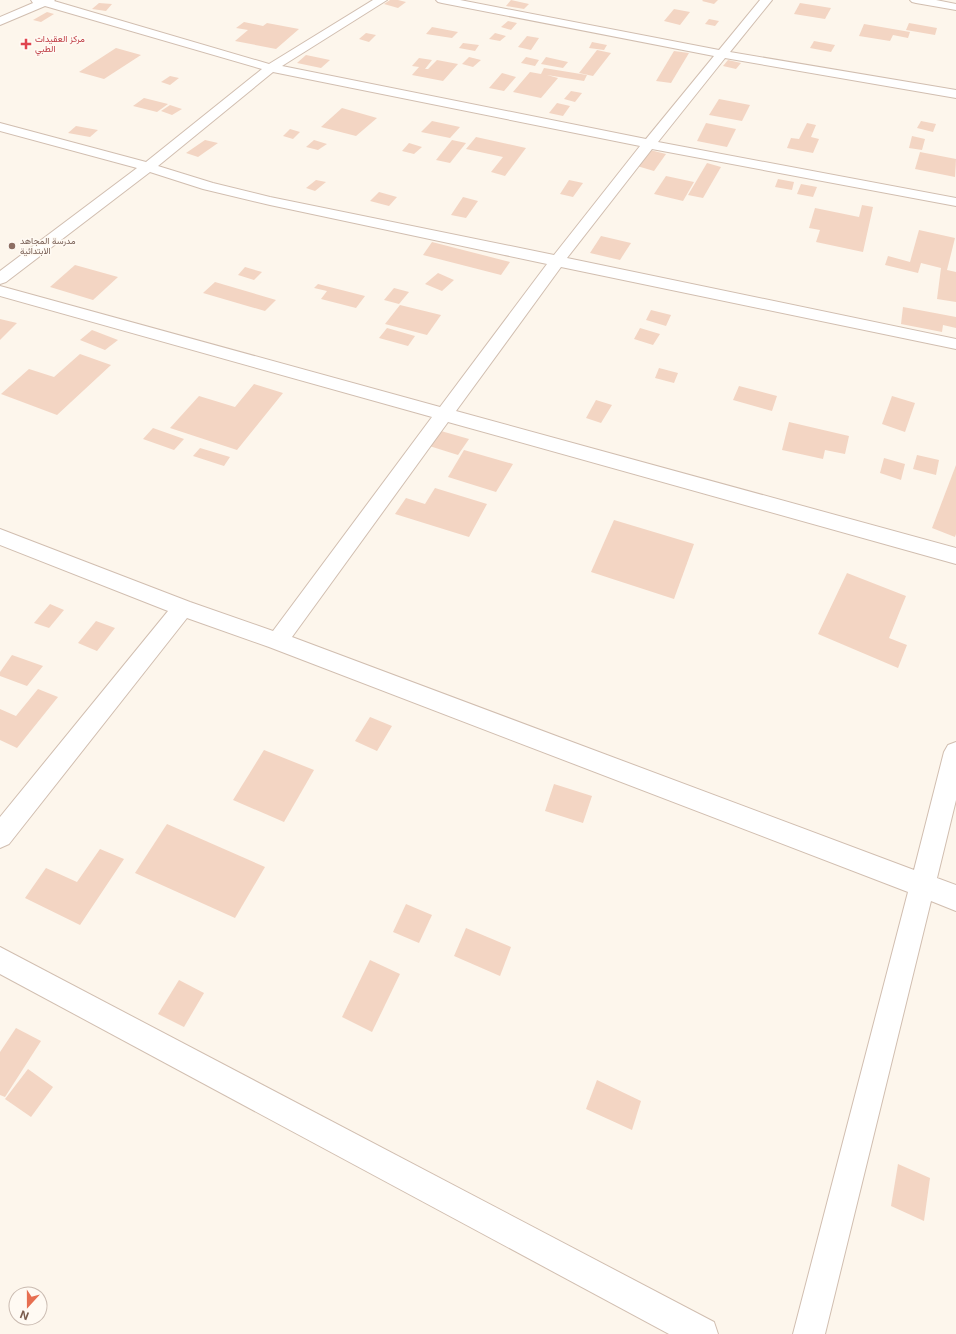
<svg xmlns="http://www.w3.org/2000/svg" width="956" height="1334" font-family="Inter,Vazirmatn,sans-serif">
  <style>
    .building { fill: #f3d5c3 }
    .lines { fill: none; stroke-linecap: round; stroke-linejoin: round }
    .street-casing { stroke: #d1beb0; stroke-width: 2 }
    .street { fill: #fff; fill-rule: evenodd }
    .health-dot { fill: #e0444e; stroke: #fffaf3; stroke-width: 1.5 }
    .education-dot { fill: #8d6e63; stroke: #fffaf3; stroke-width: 1.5 }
    .labels { text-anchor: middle; stroke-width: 3; stroke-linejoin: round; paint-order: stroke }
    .far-health-label { font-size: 9px; fill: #be3a42; stroke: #fffaf3; text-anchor: start }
    .far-education-label { font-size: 9px; fill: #785e54; stroke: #fffaf3; text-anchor: start }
  </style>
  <rect width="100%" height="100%" fill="#fdf6ec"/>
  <!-- building -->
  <g class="building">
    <path d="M390 0H398L406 2 398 8 384 4Z"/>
    <path d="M511 0 529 4 524 9 506 6Z"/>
    <path d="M703 0H718L714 4 702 1Z"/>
    <path d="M99 3 112 4 106 11 92 9Z"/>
    <path d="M800 3 831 8 825 19 794 14Z"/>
    <path d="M674 9 690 12 680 25 664 21Z"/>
    <path d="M47 12 54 14 41 22 33 20Z"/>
    <path d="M709 19 719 21 715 26 705 24Z"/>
    <path d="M508 21 517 23 511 30 501 27Z"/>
    <path d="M244 22 263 26 267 23 299 29 276 49 235 41 248 30 236 28Z"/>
    <path d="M909 23 937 28 935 35 906 30Z"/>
    <path d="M864 24 910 32 908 38 893 35 890 41 859 36Z"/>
    <path d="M432 27 458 32 452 38 426 34Z"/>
    <path d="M366 33 376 35 369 42 359 39Z"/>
    <path d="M495 33 506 36 500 41 489 39Z"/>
    <path d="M527 36 539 38 531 50 518 47Z"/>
    <path d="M814 41 835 45 831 52 810 48Z"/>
    <path d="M592 42 607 45 604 50 589 48Z"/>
    <path d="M463 43 479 45 475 51 459 48Z"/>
    <path d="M116 48 141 55 104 79 79 72Z"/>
    <path d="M597 50 611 53 593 76 579 73Z"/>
    <path d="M674 51 689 53 671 83 656 81Z"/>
    <path d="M306 55 330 60 321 68 297 63Z"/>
    <path d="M469 57 481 60 473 67 462 64Z"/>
    <path d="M526 57 539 60 535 66 521 63Z"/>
    <path d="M546 57 568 62 563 68 541 64Z"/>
    <path d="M419 58 432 60 425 69H428L437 60 458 64 443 81 412 75 419 67 412 66Z"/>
    <path d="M728 60 741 63 736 69 723 66Z"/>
    <path d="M544 68 587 75 584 81 547 75 558 78 541 98 513 92 530 72 541 74Z"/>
    <path d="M502 73 516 77 504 91 489 88Z"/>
    <path d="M170 76 179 78 170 85 161 82Z"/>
    <path d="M571 91 582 93 575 102 564 99Z"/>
    <path d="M144 98 168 104 157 112 133 106Z"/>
    <path d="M719 99 750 105 742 121 709 115Z"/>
    <path d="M557 103 570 106 563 116 549 113Z"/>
    <path d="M170 105 182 109 172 115 161 111Z"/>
    <path d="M342 108 377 118 356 136 321 127Z"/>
    <path d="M432 121 460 127 450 138 421 132Z"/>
    <path d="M921 121 936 124 933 132 917 128Z"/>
    <path d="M706 123 736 129 727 147 697 141Z"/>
    <path d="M807 123 816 125 811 137 819 139 813 153 787 148 791 138 799 139Z"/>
    <path d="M76 126 98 130 90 137 68 133Z"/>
    <path d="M290 129 300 132 293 139 283 136Z"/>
    <path d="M912 136 925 139 922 150 909 148Z"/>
    <path d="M476 137 526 148 505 176 491 172 503 157 466 149Z"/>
    <path d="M205 140 218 143 198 157 186 153Z"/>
    <path d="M314 140 327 144 318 150 306 147Z"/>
    <path d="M452 140 466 143 450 163 436 160Z"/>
    <path d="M409 143 422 147 414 154 402 151Z"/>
    <path d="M650 150 666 154 654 171 637 166Z"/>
    <path d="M920 152 956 159 955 177 915 169Z"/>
    <path d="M707 163 721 167 703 198 688 195Z"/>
    <path d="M666 176 694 182 683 201 654 194Z"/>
    <path d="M778 179 794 182 792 190 775 187Z"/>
    <path d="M316 180 326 182 315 191 306 188Z"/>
    <path d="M569 180 583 183 573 197 560 194Z"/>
    <path d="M801 184 817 187 813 197 797 194Z"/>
    <path d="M379 192 397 197 389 206 370 201Z"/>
    <path d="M463 197 478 201 466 218 451 215Z"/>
    <path d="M862 205 873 207 863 252 816 242 820 230 809 228 815 208 859 217Z"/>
    <path d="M919 230 955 238 947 270 956 272V302L937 299 941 268 921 263 918 273 885 265 888 256 910 262Z"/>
    <path d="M601 236 631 243 620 260 590 253Z"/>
    <path d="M432 242 510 262 501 275 423 255Z"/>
    <path d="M75 265 118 277 93 300 50 287Z"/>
    <path d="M245 267 262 272 254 280 238 275Z"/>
    <path d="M438 273 454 280 442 291 425 284Z"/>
    <path d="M215 282 276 300 265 311 203 293Z"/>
    <path d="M318 284 365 296 356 308 321 299 327 291 314 288Z"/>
    <path d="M394 288 409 292 399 304 384 300Z"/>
    <path d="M400 305 441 315 427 335 385 324Z"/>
    <path d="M903 307 956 317V328L943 325 942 332 901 324Z"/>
    <path d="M651 310 671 315 666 326 646 320Z"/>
    <path d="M0 319 17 323 0 340Z"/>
    <path d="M387 328 415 336 408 346 379 338Z"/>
    <path d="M640 328 660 334 653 345 634 339Z"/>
    <path d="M92 330 118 340 105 350 80 340Z"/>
    <path d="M80 354 111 365 57 415 1 394 29 369 54 377Z"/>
    <path d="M659 368 678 373 674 383 655 378Z"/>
    <path d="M254 384 283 393 237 450 170 428 199 396 235 407Z"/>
    <path d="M739 386 777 396 772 411 733 400Z"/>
    <path d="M892 396 915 403 905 432 882 424Z"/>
    <path d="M596 400 612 405 601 423 586 418Z"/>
    <path d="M789 422 849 436 845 454 825 450 823 459 782 450Z"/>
    <path d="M153 428 184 439 174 450 143 439Z"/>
    <path d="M434 429 469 439 458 455 423 444Z"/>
    <path d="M200 448 230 457 224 466 193 456Z"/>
    <path d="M464 450 513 464 496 492 448 477Z"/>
    <path d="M917 455 939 460 936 475 913 469Z"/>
    <path d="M884 458 905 464 901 480 880 473Z"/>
    <path d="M956 465V534L955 537 932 528Z"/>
    <path d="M435 488 487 504 469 537 395 514 406 498 425 504Z"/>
    <path d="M614 520 694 544 674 599 591 572Z"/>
    <path d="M847 573 906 596 889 638 907 645 898 668 818 634Z"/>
    <path d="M50 604 64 610 49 628 34 623Z"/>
    <path d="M96 621 115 628 97 651 78 643Z"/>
    <path d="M12 655 43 666 27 686 0 676V672Z"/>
    <path d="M38 689 58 697 17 748 0 740V709L16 716Z"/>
    <path d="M370 717 392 726 377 751 355 741Z"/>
    <path d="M264 750 314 770 284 822 233 800Z"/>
    <path d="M554 784 592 796 583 823 545 811Z"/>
    <path d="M167 824 265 867 235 918 135 873Z"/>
    <path d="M100 849 124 859 80 925 25 898 46 868 77 882Z"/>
    <path d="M406 904 432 915 419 943 393 932Z"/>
    <path d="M466 928 511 947 500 976 454 956Z"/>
    <path d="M370 960 400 974 372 1032 342 1017Z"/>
    <path d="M179 980 204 993 184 1027 158 1014Z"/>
    <path d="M16 1028 41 1041 5 1097 0 1095V1052Z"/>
    <path d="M28 1069 53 1087 31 1117 5 1099Z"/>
    <path d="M597 1080 641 1101 632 1130 586 1109Z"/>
    <path d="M898 1164 930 1178 924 1221 891 1206Z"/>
  </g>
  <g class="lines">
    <defs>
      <g id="street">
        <path d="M31 0H55L54 1 269 64 373 0H387L282 66 646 139 714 56 442 3 438 2 436 0H460L719 50 760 0H772L730 52 956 90V98L725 58 658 142 956 198V206L652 149 567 258 956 339V349L561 267 456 411 956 548V564L448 422 292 637 914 870 944 752 948 745 956 742V800L937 878 956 885V911L931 901 825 1334H793L908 892 269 647 187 618 9 844 0 848V817L168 611 0 545V529L190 602 273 631 432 417 0 296V286L440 407 547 264 270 205 203 189 150 172 6 282 0 284V271L137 168 0 131V123L146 162 262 69 45 6 0 25V17L33 3ZM273 72 640 146 554 255 270 197 213 183 158 166Z"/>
        <path d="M910 0H936L956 4V10L916 3 912 2Z"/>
        <path d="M0 947 714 1322 718 1334H669L0 974Z"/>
      </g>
    </defs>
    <!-- street casing -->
    <use href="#street" class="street-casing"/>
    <!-- street -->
    <use href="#street" class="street"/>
  </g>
  <!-- markers -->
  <path class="health-dot" d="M24 38h4v4h4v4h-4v4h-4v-4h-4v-4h4z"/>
  <circle class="education-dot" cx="12" cy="246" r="4"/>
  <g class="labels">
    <!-- far-health labels -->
    <g class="far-health-label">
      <text x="35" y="42">مركز العقيدات<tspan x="35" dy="10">الطبي</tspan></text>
    </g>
    <!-- far-education labels -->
    <g class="far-education-label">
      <text x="20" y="244">مدرسة المجاهد<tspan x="20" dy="10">الابتدائية</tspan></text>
    </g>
  </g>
  <!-- north arrow -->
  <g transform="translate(28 1306) rotate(201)"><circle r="19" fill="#fffaf3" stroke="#cabbb1"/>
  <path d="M0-3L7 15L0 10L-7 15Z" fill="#e76f51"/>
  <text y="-6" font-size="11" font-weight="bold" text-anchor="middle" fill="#7a5c4d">N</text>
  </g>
</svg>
